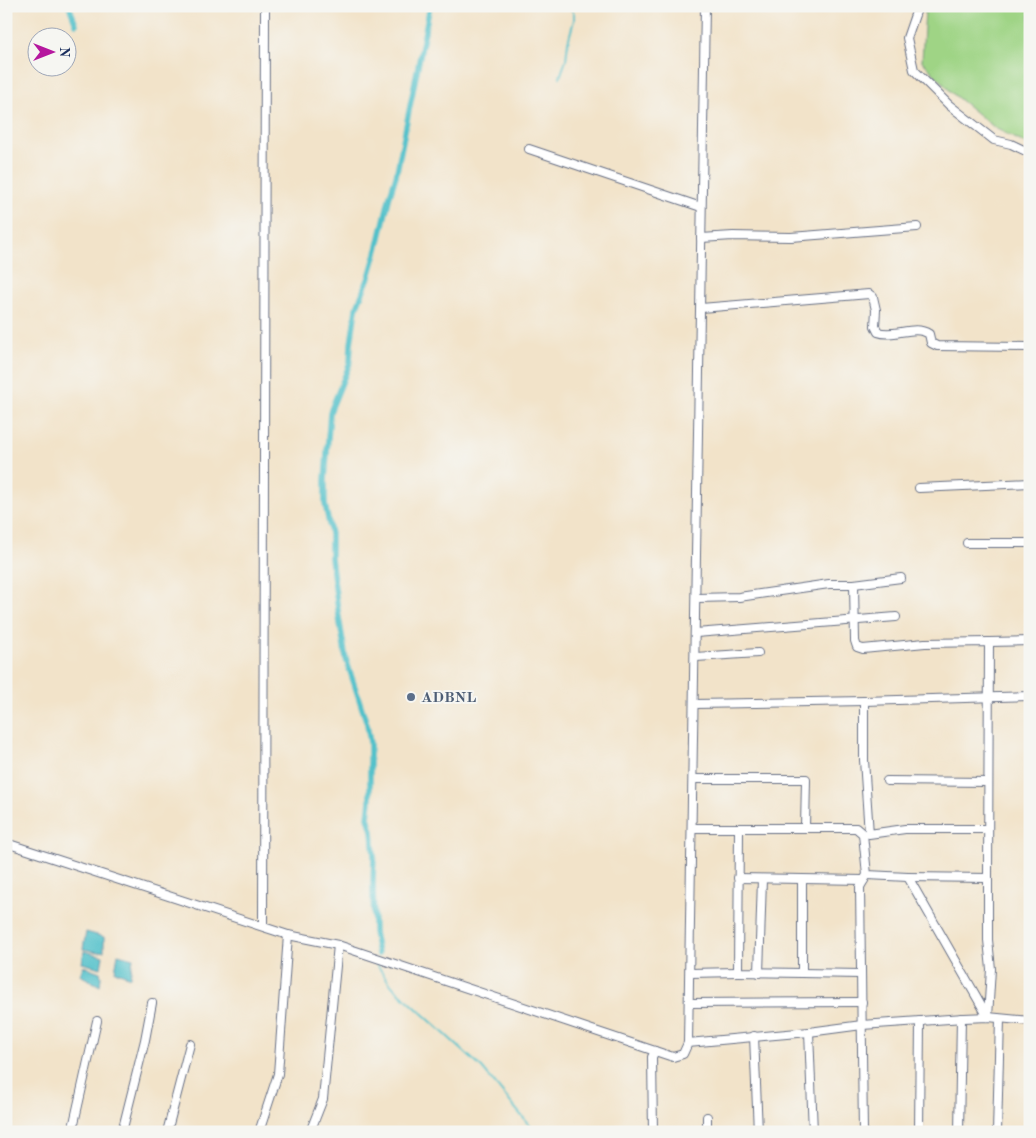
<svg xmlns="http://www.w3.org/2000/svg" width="1036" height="1138" font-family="'Old Standard TT',serif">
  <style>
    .green { fill: #9fd485; stroke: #5d8272 }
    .water { fill: #53c1ca; stroke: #377894 }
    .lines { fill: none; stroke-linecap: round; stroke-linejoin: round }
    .stream { stroke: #53c1ca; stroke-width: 2 }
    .canal { stroke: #53c1ca; stroke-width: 5.5 }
    .minor-casing { stroke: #666e83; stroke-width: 10 }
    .minor { stroke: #fff; stroke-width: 8 }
    .service-dot { fill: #5c6f8a; stroke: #f6f6f2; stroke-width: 2 }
    .labels { text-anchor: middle; stroke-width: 4; stroke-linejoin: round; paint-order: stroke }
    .service-label { font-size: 15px; font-weight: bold; fill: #4e5e75; stroke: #f6f6f2; text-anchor: start }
  </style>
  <rect width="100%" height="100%" fill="#f6f6f2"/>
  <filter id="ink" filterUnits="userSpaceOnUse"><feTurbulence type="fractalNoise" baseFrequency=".02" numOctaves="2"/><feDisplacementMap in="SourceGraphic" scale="10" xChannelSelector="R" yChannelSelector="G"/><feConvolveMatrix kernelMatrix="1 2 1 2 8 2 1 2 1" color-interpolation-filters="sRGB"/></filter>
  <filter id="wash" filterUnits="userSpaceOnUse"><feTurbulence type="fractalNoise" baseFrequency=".0096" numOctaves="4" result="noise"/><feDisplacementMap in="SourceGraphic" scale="20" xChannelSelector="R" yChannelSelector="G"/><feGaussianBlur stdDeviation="1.12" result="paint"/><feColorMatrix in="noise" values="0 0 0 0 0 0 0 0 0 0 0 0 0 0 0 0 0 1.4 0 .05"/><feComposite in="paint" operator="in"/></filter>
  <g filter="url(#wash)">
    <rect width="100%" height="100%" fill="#f2e3c9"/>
    <!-- green -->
    <path class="green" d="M927 6H1030V146L995 128 953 94 922 61 925 10Z"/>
    <!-- water -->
    <g class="water">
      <path d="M86 932 104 937V951L98 952 83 949Z"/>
      <path d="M84 951 103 956 101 968 82 963Z"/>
      <path d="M118 954 133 958 130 977 115 971Z"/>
      <path d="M83 966 100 972 101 977 100 986 80 975Z"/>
    </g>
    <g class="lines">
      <!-- stream -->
      <g class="stream">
        <path d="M560 77 566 60 568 42 574 20V14L571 8 572 6"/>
        <path d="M377 965 392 986 482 1068 535 1132"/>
      </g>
      <!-- canal -->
      <g class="canal">
        <path d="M69 6 76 24"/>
        <path d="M378 954 374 932 373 882 374 856 372 831 368 817 370 801V743L367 724 346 659 339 617 331 558V534L325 504V480L330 412 350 363 351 344 356 309 369 277 378 246 390 195 396 176 430 6"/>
      </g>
    </g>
  </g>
  <g filter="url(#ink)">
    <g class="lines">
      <defs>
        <g id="minor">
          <path d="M918 6 907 38 914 70 949 105 994 140 1011 144 1030 153"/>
          <path d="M529 149 701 207"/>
          <path d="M701 238 733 236 791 237 917 227"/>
          <path d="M701 308 869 294 873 297 876 310 875 326 878 332C894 338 914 324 929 334L931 343 937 346 1030 347"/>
          <path d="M919 488 1030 483"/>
          <path d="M967 543H1030"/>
          <path d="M854 584 855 641 857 647 863 649 925 643 989 642 988 878V940L991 969 988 1017"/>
          <path d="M697 598 739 597 829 584H854L901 578"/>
          <path d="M696 633 896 617"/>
          <path d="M989 642 1030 641"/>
          <path d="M696 657 758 653"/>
          <path d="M864 701V760L869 834 905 829H988"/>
          <path d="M695 704 864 701 1030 696"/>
          <path d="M693 779H806L805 828"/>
          <path d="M887 781 988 782"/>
          <path d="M692 828H856L863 834 867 875 908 877 988 1017"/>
          <path d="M739 828 738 972 861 974"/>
          <path d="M6 843 288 935 338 945 673 1057 683 1054 688 1043 809 1032 862 1025 964 1018 988 1017 1030 1021"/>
          <path d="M908 877 988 878"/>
          <path d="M738 878 864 880"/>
          <path d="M263 926 265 6"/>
          <path d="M690 973 738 972"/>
          <path d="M759 973 762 879"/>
          <path d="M802 973V880"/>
          <path d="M689 1003 862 1002"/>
          <path d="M809 1032 813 1132"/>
          <path d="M754 1036 758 1132"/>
          <path d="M688 1043 705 6"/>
          <path d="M707 1117V1132"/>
          <path d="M72 1132 97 1021"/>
          <path d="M122 1132 145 1040 152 1003"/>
          <path d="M167 1132 190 1044"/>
          <path d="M259 1132 278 1074 288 935"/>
          <path d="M310 1132 323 1099 338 945"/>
          <path d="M653 1132 652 1057 655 1051"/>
          <path d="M863 1132 860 887 867 875"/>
          <path d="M919 1132 920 1021"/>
          <path d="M959 1132 961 1018"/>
          <path d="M997 1132 1000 1019"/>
        </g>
      </defs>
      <!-- minor casing -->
      <use href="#minor" class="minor-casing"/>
      <!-- minor -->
      <use href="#minor" class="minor"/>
    </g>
  </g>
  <!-- markers -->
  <circle class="service-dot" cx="411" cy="697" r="5"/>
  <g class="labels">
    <!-- service labels -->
    <g class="service-label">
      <text x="421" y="702">ADBNL</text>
    </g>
  </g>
  <!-- margin -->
  <rect width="1036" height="1138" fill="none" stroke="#f6f6f2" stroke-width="25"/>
  <!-- north arrow -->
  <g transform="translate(52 52) rotate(90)"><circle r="24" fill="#f6f6f2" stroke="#9ea6b7"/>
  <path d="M0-4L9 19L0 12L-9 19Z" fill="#b5179e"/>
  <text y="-8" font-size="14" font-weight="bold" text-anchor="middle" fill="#1b2f5e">N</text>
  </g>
</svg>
